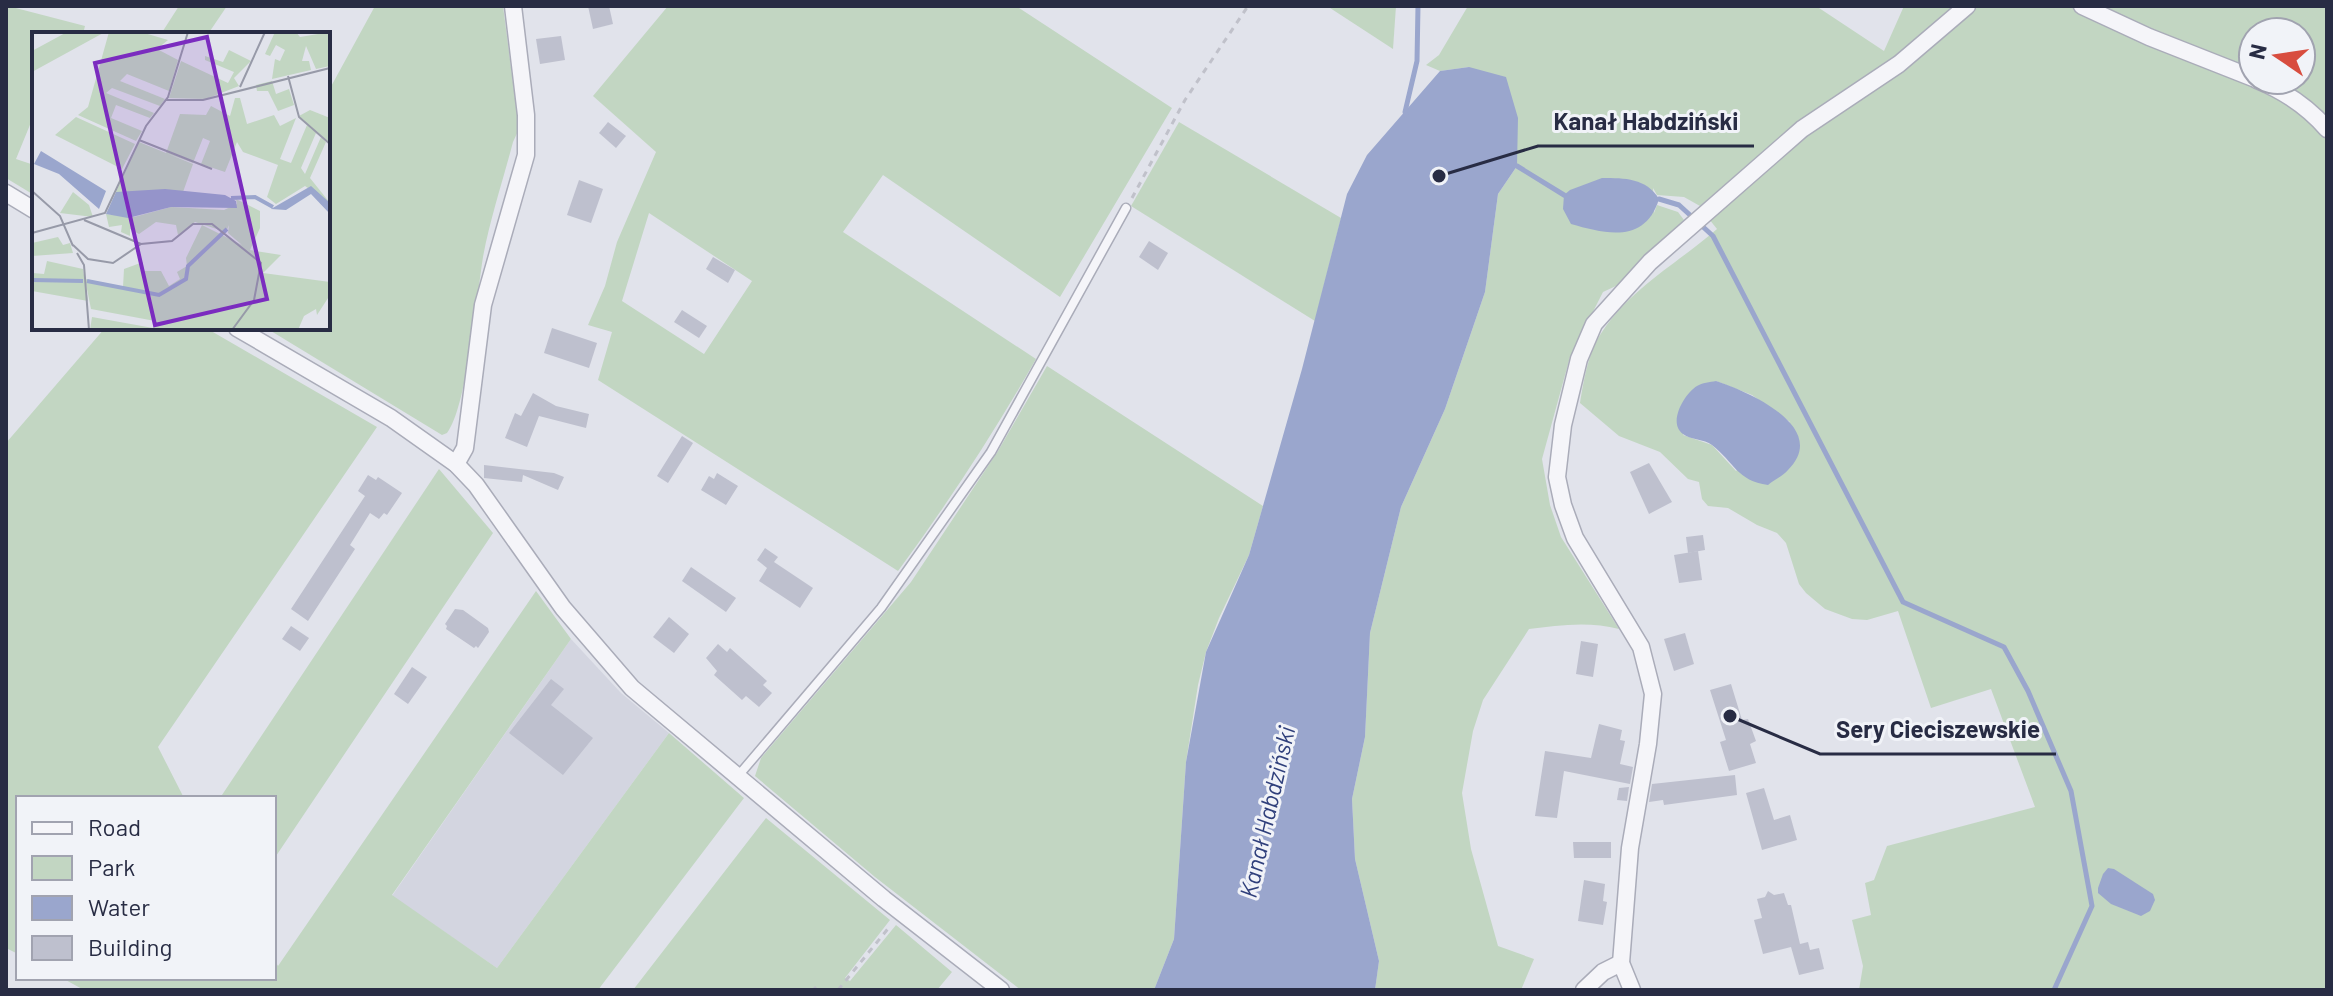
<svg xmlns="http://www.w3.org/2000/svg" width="2333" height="996" font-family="Barlow,sans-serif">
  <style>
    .built { fill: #d3d5e0 }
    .green { fill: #c2d6c2; fill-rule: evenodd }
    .water { fill: #9aa6cd }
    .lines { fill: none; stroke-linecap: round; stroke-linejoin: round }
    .stream { stroke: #9aa6cd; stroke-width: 5 }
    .building { fill: #bec0ce }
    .service-casing { stroke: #aaacb9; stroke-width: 11 }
    .minor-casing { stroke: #aaacb9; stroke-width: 19 }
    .path { stroke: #c0c1ca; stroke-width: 3; stroke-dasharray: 6 6; stroke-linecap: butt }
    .service { stroke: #f5f5f9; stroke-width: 8 }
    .minor { stroke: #f5f5f9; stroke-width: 16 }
    .labels { text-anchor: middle; stroke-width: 6; stroke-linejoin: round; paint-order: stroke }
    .water-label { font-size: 24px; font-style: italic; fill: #2f3f7b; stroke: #f1f3f8 }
    .inset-river { fill: none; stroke: #9aa6cd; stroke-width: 4 }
    .inset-road { fill: none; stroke: #979aa8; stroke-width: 2 }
    .view { fill: #7b2cbf; fill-opacity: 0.15; stroke: #7b2cbf; stroke-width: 4 }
    .inset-edge { fill: none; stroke: #282c44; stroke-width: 4 }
    .leader { fill: none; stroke: #282c44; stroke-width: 3 }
    .callout-dot { fill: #282c44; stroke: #f1f3f8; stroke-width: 3 }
    .callout-label { font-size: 24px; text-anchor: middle; font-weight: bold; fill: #282c44; stroke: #f1f3f8; stroke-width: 6; stroke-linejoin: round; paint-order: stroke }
  </style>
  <rect width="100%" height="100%" fill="#e1e3eb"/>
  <!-- built -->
  <path class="built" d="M571 639 621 693 669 733 497 968 392 896Z"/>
  <!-- green -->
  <g class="green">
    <path d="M8 6 85 26 83 34H34V115L16 159 34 165V195L6 178Z"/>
    <path d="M179 6H227L208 34H161Z"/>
    <path d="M375 6H503L519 129 513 142C503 180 490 219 483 257 477 294 467 408 447 433L442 435 266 328H328V92Z"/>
    <path d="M668 6H1016L1172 108 1060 297 883 175 843 232 1036 359C994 433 948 503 898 571L598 380 612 332 588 325 605 286 617 242 656 152 593 96ZM649 213 752 281 704 354 622 301Z"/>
    <path d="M1327 6H1396L1393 49Z"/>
    <path d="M1468 6H1816L1884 51 1904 6H2327V990H1859L1863 966 1852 920 1871 915 1865 883 1874 880 1887 846 2035 807 1991 689 1931 708 1898 611 1867 620 1852 619 1825 609 1806 593 1799 584 1786 543 1777 533 1757 525 1728 508 1708 506 1702 499 1699 482 1688 479 1660 452 1619 436 1580 403C1584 380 1588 352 1602 332 1631 288 1678 263 1717 229L1709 219 1821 123 1856 100 1816 110 1780 137 1700 206 1684 197 1657 195 1653 188 1654 213 1657 205 1678 212 1684 220 1618 285 1603 292 1570 357 1542 459 1550 505 1561 537 1619 629C1590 621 1558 625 1529 629L1483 700 1473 731 1462 793 1471 849 1498 946 1534 959 1521 990H1375L1379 961 1355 859 1352 799 1365 737 1370 633 1401 507 1445 409 1485 292 1498 194 1517 166 1469 67 1440 71 1426 65 1439 55ZM2253 32H2301V80H2253ZM1716 381 1752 395 1790 422 1736 471 1712 445 1683 435Z"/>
    <path d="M1179 122 1341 218 1315 321 1131 206Z"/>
    <path d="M105 328H206L377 427 158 747 184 798H18V954L6 948V443Z"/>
    <path d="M1047 366 1263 506 1249 555 1219 618 1206 652 1198 685 1186 762 1174 939 1154 990H1021L875 877 755 776 761 758 911 582 998 451Z"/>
    <path d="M439 469 493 533 274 859V798H220Z"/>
    <path d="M536 591 571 639 392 895 497 968 669 733 744 798 598 990H84L62 978H274V959L278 966Z"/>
    <path d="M766 818 890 920 845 978 850 981 896 925 952 972 937 990H633Z"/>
  </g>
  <!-- water -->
  <g class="water">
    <path d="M1469 67 1506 77 1518 118 1517 166 1498 194 1485 292 1445 409 1401 507 1370 633 1365 737 1352 799 1355 859 1379 961 1375 990H1154L1174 939 1186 762 1206 652 1249 555 1302 369 1347 194 1367 155 1440 71Z"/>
    <path d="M1602 178C1625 178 1646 178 1659 199 1645 244 1606 234 1571 224L1563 209 1564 195 1570 190Z"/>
    <path d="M1716 381C1747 391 1831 427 1788 470 1783 476 1774 480 1768 485 1737 481 1734 462 1712 445 1704 439 1691 440 1683 434 1667 423 1685 393 1697 386 1702 383 1710 382 1716 381Z"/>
    <path d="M2108 868 2114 869 2153 894 2155 900 2150 911 2141 916 2111 904 2098 893V888L2103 874Z"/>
  </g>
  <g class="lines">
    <!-- stream -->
    <g class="stream">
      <path d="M1406 115 1405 112 1417 61 1418 6"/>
      <path d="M1517 166 1564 195"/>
      <path d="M1659 199 1679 205 1713 236 1903 602 2004 647 2028 691 2071 791 2092 906 2054 990"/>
    </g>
  </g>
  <!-- building -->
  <g class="building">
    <path d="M588 6H609L613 24 593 29Z"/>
    <path d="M561 36 565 60 540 64 536 39Z"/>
    <path d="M608 122 626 136 616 148 599 133Z"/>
    <path d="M579 180 603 189 591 223 567 215Z"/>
    <path d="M1149 241 1168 253 1158 270 1139 257Z"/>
    <path d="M713 257 735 270 728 283 706 269Z"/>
    <path d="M682 310 707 326 699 338 674 322Z"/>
    <path d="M552 328 597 343 589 368 544 353Z"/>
    <path d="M533 393 556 406 589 414 586 428 539 416 527 447 505 438 515 413 521 416Z"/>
    <path d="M682 436 693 443 668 483 657 476Z"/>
    <path d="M1649 463 1672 502 1649 514 1630 472Z"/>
    <path d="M484 465 554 473 564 477 558 490 523 475 522 482 484 478Z"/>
    <path d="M717 473 738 486 726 505 701 490 709 476 714 479Z"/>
    <path d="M368 475 376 480 378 477 402 493 387 515 384 513 379 519 370 513 350 545 355 549 308 621 291 609 365 496 358 491Z"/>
    <path d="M1703 535 1705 550 1688 553 1686 537Z"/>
    <path d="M765 548 778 557 774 562 813 588 800 608 759 581 767 568 757 560Z"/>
    <path d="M1698 551 1702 580 1679 583 1674 555Z"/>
    <path d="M691 567 736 598 726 612 682 581Z"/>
    <path d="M455 609 463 610 488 628 489 632 478 648 476 646 474 648 446 629 447 626 445 624Z"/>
    <path d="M669 617 689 634 674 653 653 637Z"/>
    <path d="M291 626 309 638 300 651 282 639Z"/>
    <path d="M1685 633 1694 664 1674 671 1664 639Z"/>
    <path d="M1581 641 1598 644 1593 677 1576 674Z"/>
    <path d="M718 644 727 652 730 648 767 681 763 685 772 693 759 707 746 696 742 700 714 675 717 671 706 658Z"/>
    <path d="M412 667 427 677 408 704 394 694Z"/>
    <path d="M551 679 564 689 551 705 593 738 563 775 509 733Z"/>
    <path d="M1731 684 1742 720 1748 719 1756 741 1750 744 1756 763 1729 771 1720 742 1726 740 1710 690Z"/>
    <path d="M1599 724 1622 730 1620 740 1625 741 1620 764 1633 767 1630 784 1564 771 1557 818 1535 816 1545 751 1591 758Z"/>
    <path d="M1735 775 1737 795 1664 805 1663 800 1649 802 1652 784Z"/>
    <path d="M1629 787 1627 801 1617 800 1619 788Z"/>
    <path d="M1764 788 1774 820 1790 815 1797 840 1762 850 1746 793Z"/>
    <path d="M1573 842H1611V858H1574Z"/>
    <path d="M1584 880 1605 884 1603 901 1607 902 1603 925 1578 921Z"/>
    <path d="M1768 891 1774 895 1784 893 1788 905H1791L1800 944 1808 942 1810 950 1819 948 1824 969 1799 975 1791 947 1763 954 1754 920 1762 918 1757 899 1765 897Z"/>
  </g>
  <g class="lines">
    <defs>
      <path id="service" d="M738 776 881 608 991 452 1126 208"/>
      <g id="minor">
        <path d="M2082 6 2149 37 2253 78"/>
        <path d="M2257 80C2284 91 2308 107 2327 129"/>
        <path d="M6 193 34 210"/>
        <path d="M237 328 391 418 456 464 476 485 563 608 632 688 884 899 1001 990"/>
        <path d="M456 464 465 448 483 305 526 155V115L513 6"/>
        <path d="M1584 990 1603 972 1621 963"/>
        <path d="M1632 990 1621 963 1630 848 1648 744 1653 694 1641 647 1575 538 1563 505 1557 477 1563 425 1579 359 1594 324 1650 262 1802 129 1899 64 1967 6"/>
      </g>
    </defs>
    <!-- service casing -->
    <use href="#service" class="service-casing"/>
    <!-- minor casing -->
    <use href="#minor" class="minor-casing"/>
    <!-- path -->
    <g class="path">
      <path d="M1132 198 1185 100 1248 6"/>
      <path d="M814 987 817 990"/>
      <path d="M838 990 891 925"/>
    </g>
    <!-- service -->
    <use href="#service" class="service"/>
    <!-- minor -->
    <use href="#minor" class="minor"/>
  </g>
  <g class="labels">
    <!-- water labels -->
    <g class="water-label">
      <text transform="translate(1268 812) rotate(-77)" y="8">Kanał Habdziński</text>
    </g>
  </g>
  <!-- overview -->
  <g transform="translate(32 32)">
    <rect width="298" height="298" fill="#e1e3eb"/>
    <path d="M35 0H73L0 40V19ZM77 0H109L136 8 125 17 146 28 137 59 95 42 88 49 133 67 128 74 80 56 74 61 122 81 118 86 84 73 79 86 110 99 104 109 46 83 56 75ZM243 0H264L268 5 298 0V34L284 37 274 14 270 29H277L279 38 240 47 243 27 248 29 253 18 244 13 238 24 233 22ZM197 18 219 29 202 46 207 54 174 67 137 66 149 29 196 51 202 40 173 28V24L191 30ZM240 49 244 62 257 57 262 73 246 79 236 59H225L224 53ZM203 66H208L215 92 242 83 248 94 264 86 248 127 259 131 275 93 284 101 269 136 273 142 289 105 294 110 278 146 298 171 273 154 244 172 235 165 246 133 211 120 205 110 193 140 169 132 178 109 171 106 161 131 134 121 148 82 174 83 179 74 198 84ZM278 78 298 86V111L267 84ZM44 85 103 112 90 137 23 103ZM107 110 161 132 151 160H84ZM41 160 57 173 61 185 28 181ZM204 167 228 179V196L218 218 249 223 231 241 298 250V263L285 283 284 277 272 284 266 298H58L60 285 121 296 123 289 59 277 53 247 91 255 92 237 111 230 110 239H129L137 254 148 247 145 240 155 234 154 226 170 193 210 213 196 201 197 193 194 200 163 190 146 203 144 193 124 190 107 202 98 197V204L89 200 90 193 77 195 74 182 102 185 139 175 192 178 205 172ZM26 205 31 213 38 211 41 221 0 224V211ZM0 226 1 241 12 242 15 229 51 237 56 269 0 259Z" fill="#c2d6c2"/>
    <path d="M9 119 74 159 67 177 27 142 2 132ZM279 154 298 171V182L279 162 254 178 239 177ZM133 157 193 163 204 169 205 176 139 175 96 186 74 182 84 160Z" fill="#9aa6cd"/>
    <path class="inset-river" d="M199 166 223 165 241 175M0 248 51 249M55 249 127 263 154 247 156 234 195 197"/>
    <path class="inset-road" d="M256 44 267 85 298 112M208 55 233 0M134 68H171L298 36M107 108 180 137M0 159 28 184 41 214M52 188 109 212M0 201 73 181 114 94 136 65 156 0M41 213 56 227 81 231 109 212 140 209 161 192H180L229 231 222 268 200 298M45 221 52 233 57 298"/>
    <path class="view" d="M175 5 235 267 123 293 63 31Z"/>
    <rect width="298" height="298" class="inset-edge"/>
  </g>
  <!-- callouts -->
  <path class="leader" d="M1439 176L1538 146H1754M1730 716L1820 754H2056"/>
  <g class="callout-dot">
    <circle cx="1439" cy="176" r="8"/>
    <circle cx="1730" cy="716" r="8"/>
  </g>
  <g class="callout-label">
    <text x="1646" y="130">Kanał Habdziński</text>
    <text x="1938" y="738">Sery Cieciszewskie</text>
  </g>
  <!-- border -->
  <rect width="2333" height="996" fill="none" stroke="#282c44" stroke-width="16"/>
  <!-- legend -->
  <rect x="16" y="796" width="260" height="184" fill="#f1f3f8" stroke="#a1a3b0" stroke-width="2"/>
  <rect x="32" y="822" width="40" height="12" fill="#f5f5f9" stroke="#a1a3b0" stroke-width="2"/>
  <text x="88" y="836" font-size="24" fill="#282c44">Road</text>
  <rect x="32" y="856" width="40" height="24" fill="#c2d6c2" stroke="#a1a3b0" stroke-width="2"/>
  <text x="88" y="876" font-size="24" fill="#282c44">Park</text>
  <rect x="32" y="896" width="40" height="24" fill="#9aa6cd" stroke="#a1a3b0" stroke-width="2"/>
  <text x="88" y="916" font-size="24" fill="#282c44">Water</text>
  <rect x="32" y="936" width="40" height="24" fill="#bec0ce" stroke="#a1a3b0" stroke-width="2"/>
  <text x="88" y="956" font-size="24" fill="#282c44">Building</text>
  <!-- north arrow -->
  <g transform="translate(2277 56) rotate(283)"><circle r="38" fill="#f1f3f8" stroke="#a1a3b0" stroke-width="2"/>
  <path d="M0-6L14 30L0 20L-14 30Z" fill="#d84d3f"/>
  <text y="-12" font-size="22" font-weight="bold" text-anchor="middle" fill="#282c44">N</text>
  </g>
</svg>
